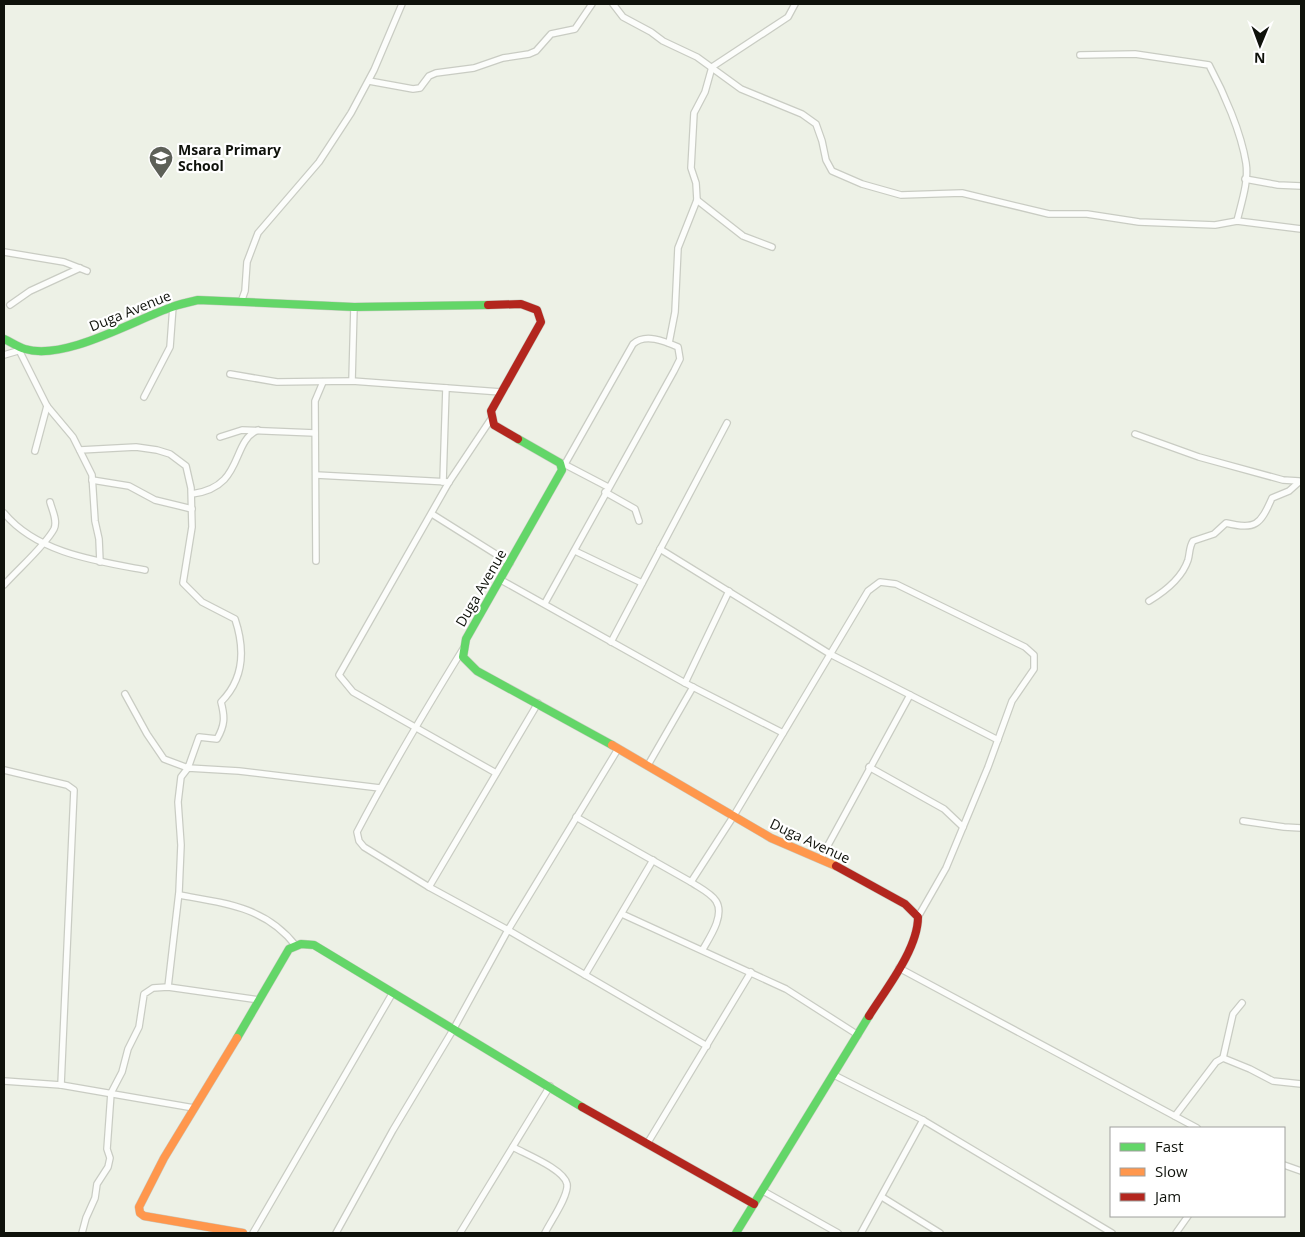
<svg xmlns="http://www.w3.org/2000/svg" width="1305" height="1237" font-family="'Open Sans',sans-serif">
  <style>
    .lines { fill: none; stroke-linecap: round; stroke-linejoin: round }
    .street-casing { stroke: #c9ccc3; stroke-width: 8 }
    .fast-casing { stroke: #c9ccc3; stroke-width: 9 }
    .slow-casing { stroke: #c9ccc3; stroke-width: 9 }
    .jam-casing { stroke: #c9ccc3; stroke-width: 9 }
    .street { stroke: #fcfdfb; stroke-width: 5.5 }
    .fast { stroke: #63d668; stroke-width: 8 }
    .slow { stroke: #ff974d; stroke-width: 8 }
    .jam { stroke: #b3261e; stroke-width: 8 }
    .labels { text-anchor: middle; stroke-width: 4.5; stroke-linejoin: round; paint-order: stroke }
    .poi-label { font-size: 14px; font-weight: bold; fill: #0f120b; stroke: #fff; text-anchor: start }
    .street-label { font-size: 14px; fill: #0f120b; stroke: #fff }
  </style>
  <rect width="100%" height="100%" fill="#edf1e6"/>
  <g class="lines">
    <defs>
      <g id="street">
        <path d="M613 4 623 17 651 32 663 41 697 57 741 89 802 114 816 124 822 141 826 160 832 171 862 184 901 195 962 193 1049 214H1087L1139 222 1215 225 1237 221 1301 229"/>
        <path d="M1080 55 1135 54 1209 65C1224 93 1241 132 1246 163 1249 181 1241 204 1237 221"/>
        <path d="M369 81 413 89 420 88 429 76 436 73 474 68 503 58 529 54 536 51 551 34 575 29 592 4"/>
        <path d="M1245 179 1278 185 1301 186"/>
        <path d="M697 200 743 236 772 247"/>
        <path d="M4 252 64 262 87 271"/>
        <path d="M241 302 245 291 247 262 258 233 319 162 351 113 374 70 402 4"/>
        <path d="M10 305 30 291 80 268"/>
        <path d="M669 343 675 312 678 248 697 200 696 183 691 168 694 113 705 92 712 67 788 17 795 4"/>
        <path d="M19 350 47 406 73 437 92 475 95 521 99 539 100 562"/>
        <path d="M4 355 21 350"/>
        <path d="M230 374 277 382 352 381 501 392"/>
        <path d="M352 381 354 307"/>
        <path d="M144 397 170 347 173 306"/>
        <path d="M491 419 449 482 339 675 353 692 496 773"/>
        <path d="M1135 434 1199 457 1283 480 1299 481"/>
        <path d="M220 437 242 430 315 433"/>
        <path d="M80 450 136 447 157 450 170 454 186 466 191 488 192 527 183 583 202 602 235 619C245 649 244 679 221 702 225 717 225 725 217 739L199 737 188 768 164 759 147 734 125 694"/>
        <path d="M35 451 47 406"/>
        <path d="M562 463 608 487"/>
        <path d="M316 475 449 482"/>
        <path d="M92 480 129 486 155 500 192 509"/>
        <path d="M443 482 446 388"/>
        <path d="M605 492 635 509 639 521"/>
        <path d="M192 494C245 487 230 442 258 430"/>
        <path d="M4 513C37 553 96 561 145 570"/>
        <path d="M432 514 510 563"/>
        <path d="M660 549 830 654 998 740"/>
        <path d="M575 551 642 583"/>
        <path d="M316 561 315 401 323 382"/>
        <path d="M501 580 685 683 783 733"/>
        <path d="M4 585C17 570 45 546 54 529 58 521 52 510 50 502"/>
        <path d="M1149 601C1164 592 1182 578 1188 560 1190 553 1189 547 1193 541L1214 534 1226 523C1256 530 1260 525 1272 498L1289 491 1299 482"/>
        <path d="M545 603 674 371 680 359 678 347C664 341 645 333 633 344L565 464"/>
        <path d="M611 642 727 423"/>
        <path d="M463 649C426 709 390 769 357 832L359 841 364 847 429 887 508 930 707 1046"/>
        <path d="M685 683 729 591"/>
        <path d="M648 765 693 687"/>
        <path d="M869 767 944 809 963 827"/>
        <path d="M4 770 67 785 74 790 61 1085"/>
        <path d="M576 817 691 882"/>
        <path d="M1243 821 1284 827 1301 828"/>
        <path d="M821 858 910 695"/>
        <path d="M429 887 538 703"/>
        <path d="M179 895C225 903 266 907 296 946"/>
        <path d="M622 914 786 989 858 1035"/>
        <path d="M703 949C710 937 725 915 716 901 711 893 698 887 691 882L733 817 868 591 880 582 896 584 1025 647 1034 655V669L1012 701 988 767 946 868 918 917"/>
        <path d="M899 968 1197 1128"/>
        <path d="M585 975 653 860"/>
        <path d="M168 987 179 892 181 845 178 802 181 777 188 768 239 771 380 788"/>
        <path d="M1223 1058 1233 1014 1242 1003"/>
        <path d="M834 1075 923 1120 1112 1233"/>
        <path d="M4 1081 61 1085 194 1108"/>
        <path d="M1175 1116 1216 1062 1223 1058 1250 1069 1273 1081 1301 1084"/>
        <path d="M647 1144 751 972"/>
        <path d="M513 1147C525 1154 564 1169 567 1184 569 1196 550 1222 545 1233"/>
        <path d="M1284 1165 1301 1171"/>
        <path d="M763 1191 838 1233"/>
        <path d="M882 1197 940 1233"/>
        <path d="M82 1233 86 1218 95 1198 97 1184 108 1167 110 1158 107 1149 111 1093 122 1072 128 1049 139 1027 144 994 153 988 168 987 259 1000"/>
        <path d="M253 1233 392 994"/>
        <path d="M336 1233 393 1130 453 1030 508 930 618 749"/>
        <path d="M460 1233 550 1086"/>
        <path d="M861 1233 923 1120"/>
        <path d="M1176 1233 1188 1216"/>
      </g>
      <g id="fast">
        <path d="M4 339C11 342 18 347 25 349 65 361 134 320 172 307 180 304 189 302 198 300L354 307 488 305"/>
        <path d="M518 439 560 463 562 470 466 639 463 657 477 671 612 745"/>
        <path d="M237 1038 289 949 301 944 314 945 582 1107"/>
        <path d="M736 1233 869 1016"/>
      </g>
      <g id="slow">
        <path d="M612 745 771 838 836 866"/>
        <path d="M237 1038 164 1158 139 1207 140 1213 144 1216 243 1233"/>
      </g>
      <g id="jam">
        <path d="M488 305 521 304 537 310 541 322 491 411 494 425 518 439"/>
        <path d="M836 866 905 904 918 917C918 949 886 989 869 1016"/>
        <path d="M582 1107 754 1204"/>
      </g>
    </defs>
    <!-- street casing -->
    <use href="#street" class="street-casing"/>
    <!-- fast casing -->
    <use href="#fast" class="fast-casing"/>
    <!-- slow casing -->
    <use href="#slow" class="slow-casing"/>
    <!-- jam casing -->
    <use href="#jam" class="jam-casing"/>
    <!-- street -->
    <use href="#street" class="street"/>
    <!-- fast -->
    <use href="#fast" class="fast"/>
    <!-- slow -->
    <use href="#slow" class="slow"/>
    <!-- jam -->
    <use href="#jam" class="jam"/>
  </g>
  <!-- icons -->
  <defs>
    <symbol id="school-pin" viewBox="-11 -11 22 30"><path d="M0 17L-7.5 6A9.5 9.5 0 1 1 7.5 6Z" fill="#5d6058" stroke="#fff"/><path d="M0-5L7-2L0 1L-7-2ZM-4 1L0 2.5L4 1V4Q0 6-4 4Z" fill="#fff"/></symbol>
  </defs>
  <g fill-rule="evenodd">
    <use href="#school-pin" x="147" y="144" width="28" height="38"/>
  </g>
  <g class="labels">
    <!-- poi labels -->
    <g class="poi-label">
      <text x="178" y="155">Msara Primary<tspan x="178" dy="16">School</tspan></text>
    </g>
    <!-- street labels -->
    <g class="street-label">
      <text transform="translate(130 311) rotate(-22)" y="5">Duga Avenue</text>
      <text transform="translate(481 588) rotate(-60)" y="5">Duga Avenue</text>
      <text transform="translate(810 841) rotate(25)" y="5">Duga Avenue</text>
    </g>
  </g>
  <!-- border -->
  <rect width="1305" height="1237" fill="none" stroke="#0f120b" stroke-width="10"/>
  <!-- legend -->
  <rect x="1110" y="1127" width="175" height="90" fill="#ffffff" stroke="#9fa09d"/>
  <rect x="1120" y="1143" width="25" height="8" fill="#63d668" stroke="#9fa09d"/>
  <text x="1155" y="1152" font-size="15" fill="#0f120b">Fast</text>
  <rect x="1120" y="1168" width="25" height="8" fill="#ff974d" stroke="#9fa09d"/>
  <text x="1155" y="1177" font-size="15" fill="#0f120b">Slow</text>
  <rect x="1120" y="1193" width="25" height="8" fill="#b3261e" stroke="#9fa09d"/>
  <text x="1155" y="1202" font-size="15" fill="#0f120b">Jam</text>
  <!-- north arrow -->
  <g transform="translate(1260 45) rotate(181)" stroke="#ffffff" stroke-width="4" paint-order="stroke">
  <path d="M0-4L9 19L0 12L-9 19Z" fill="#0f120b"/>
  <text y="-8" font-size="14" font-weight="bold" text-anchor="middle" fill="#0f120b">N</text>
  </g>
</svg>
